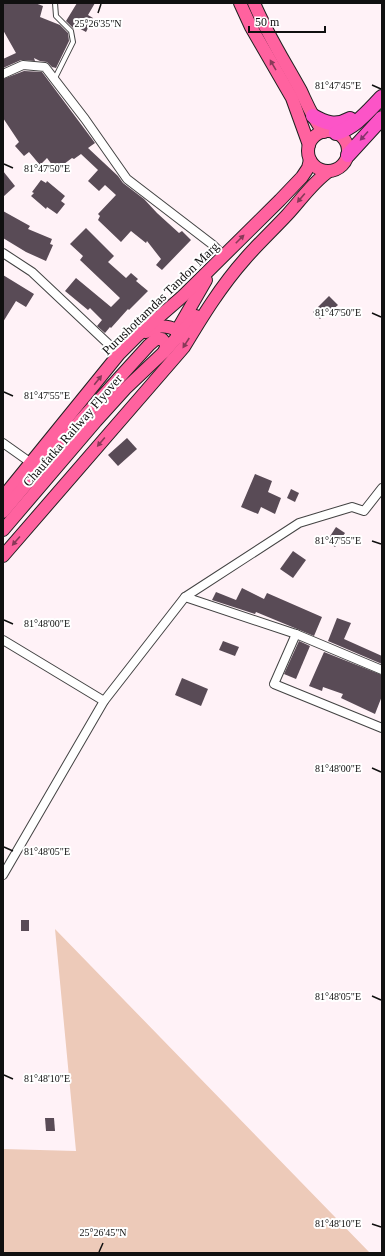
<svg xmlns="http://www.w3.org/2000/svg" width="385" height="1256" font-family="'Times New Roman',serif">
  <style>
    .green { fill: #edcab9 }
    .building { fill: #594b56 }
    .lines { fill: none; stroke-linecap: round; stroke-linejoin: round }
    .lane-casing { stroke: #434343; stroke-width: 6 }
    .street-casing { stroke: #434343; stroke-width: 10 }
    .primary-casing { stroke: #212121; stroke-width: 14 }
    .highway-casing { stroke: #212121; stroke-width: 16 }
    .lane { stroke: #fff; stroke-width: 4 }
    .street { stroke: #fff; stroke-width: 8 }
    .primary { stroke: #ff629f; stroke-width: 12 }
    .highway { stroke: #fc54c7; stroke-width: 14 }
    .oneway { fill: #883958 }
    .oneway2 { fill: #86326c }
    .ticks { fill: none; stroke: #101010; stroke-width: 1.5 }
    .labels { text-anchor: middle; stroke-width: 4; stroke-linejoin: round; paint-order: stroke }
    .street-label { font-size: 13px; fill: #101010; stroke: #fff }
    .ticks-label { font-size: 10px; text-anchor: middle; fill: #101010; stroke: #fff; stroke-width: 4; stroke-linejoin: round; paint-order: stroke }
  </style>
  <rect width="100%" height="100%" fill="#fff2f7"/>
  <!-- green -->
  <path class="green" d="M55 929 370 1253H3V1149L76 1151Z"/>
  <!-- building -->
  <g class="building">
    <path d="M3 3H35L43 6 40 17 60 25 68 33 69 41 56 68 52 67 47 62 40 61 34 58 35 61 21 60 3 68V59L16 53 3 30Z"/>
    <path d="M77 3H95L88 15 93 18 86 32 75 26 74 29 66 21Z"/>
    <path d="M24 71 42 72 95 143 88 148 118 176 123 183 144 199 157 213 179 233 182 231 191 240 162 270 156 265 161 259 147 241 146 243 131 231 121 242 98 220 100 216 98 214 116 195 105 185 99 191 88 181 98 170 81 154 74 159 72 158 56 170 47 158 40 165 29 152 24 156 15 146 19 142 3 118V79Z"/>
    <path d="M3 171 15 186 3 197Z"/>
    <path d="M41 180 46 183 47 181 65 196 61 201 65 204 57 214 47 207 46 209 31 196 34 193 32 192Z"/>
    <path d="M3 211 30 226 28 229 52 239 50 244 53 245 46 261 26 252 3 238Z"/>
    <path d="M86 228 114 256 108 262 126 278 131 273 138 279 136 281 148 291 129 310 128 309 111 328 110 327 105 333 97 326 102 320 90 308 88 310 65 291 76 278 111 307 120 298 80 260 83 256 70 244Z"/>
    <path d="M3 275 34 294 26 307 16 301 3 322Z"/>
    <path d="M329 296 338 305 331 311 329 309 320 319 313 312Z"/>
    <path d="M127 438 137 449 118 466 108 455Z"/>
    <path d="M255 474 272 481 268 492 281 498 275 514 261 507 258 514 241 507Z"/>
    <path d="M291 489 299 493 295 502 287 498Z"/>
    <path d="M336 527 345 533 335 547 327 541Z"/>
    <path d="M293 551 306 560 293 578 280 569Z"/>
    <path d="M242 588 264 599 267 593 322 617 314 636 256 612 255 614 212 600 216 592 236 600Z"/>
    <path d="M337 618 351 623 344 639 382 656V664L328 641Z"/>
    <path d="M223 641 239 647 235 656 219 650Z"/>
    <path d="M299 641 310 646 296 679 284 674Z"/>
    <path d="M324 652 382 675V696L375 714 341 698 343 694 323 687 322 691 309 686Z"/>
    <path d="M182 678 208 689 201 706 175 695Z"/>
    <rect x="21" y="920" width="8" height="11"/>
    <path d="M45 1118H54L55 1131H46Z"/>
  </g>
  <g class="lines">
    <defs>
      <path id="lane" d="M55 78 73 42 71 31 56 16 55 3"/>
      <g id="street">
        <path d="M3 74 23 65 45 67 85 119 127 179 213 245 224 256"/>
        <path d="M3 253 32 272 119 354"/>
        <path d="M3 443 34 465"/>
        <path d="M185 597 296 634 382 670"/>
        <path d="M296 634 274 684 382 728"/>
        <path d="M3 640 104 701"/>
        <path d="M3 875 104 701 185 597 299 523 352 507 364 511 382 488"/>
      </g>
      <g id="primary">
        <path d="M240 3 251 27 292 98 309 145"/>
        <path d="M254 3C267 34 285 62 301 91 308 106 313 119 324 132"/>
        <circle cx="328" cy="151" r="20"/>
        <path d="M179 327 206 280"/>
        <path d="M146 332C158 326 164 324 177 330V337"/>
        <path d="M3 497 119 354 137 336 183 296 280 200 302 177 308 168 310 160"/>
        <path d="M3 512 79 422 149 345 156 339H162L167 345 164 352"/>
        <path d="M3 530 96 421 125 389 164 352 196 316"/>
        <path d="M3 556 184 347C202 317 221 286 245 259 258 244 273 230 287 215 301 200 312 183 329 171"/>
      </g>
      <g id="highway">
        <path d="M313 116C325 123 336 127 350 119"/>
        <path d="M336 133C355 128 369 110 382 97"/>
        <path d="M348 155 382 118"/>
      </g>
    </defs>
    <!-- lane casing -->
    <use href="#lane" class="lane-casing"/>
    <!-- street casing -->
    <use href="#street" class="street-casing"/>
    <!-- primary casing -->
    <use href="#primary" class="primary-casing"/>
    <!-- highway casing -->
    <use href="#highway" class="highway-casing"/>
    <!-- lane -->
    <use href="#lane" class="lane"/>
    <!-- street -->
    <use href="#street" class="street"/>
    <!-- primary -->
    <use href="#primary" class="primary"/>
    <!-- highway -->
    <use href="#highway" class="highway"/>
  </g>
  <!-- one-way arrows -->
  <defs><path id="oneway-solid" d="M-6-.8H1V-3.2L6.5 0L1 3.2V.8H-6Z"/></defs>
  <g class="oneway">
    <use href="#oneway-solid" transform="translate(273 65) rotate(-120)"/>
    <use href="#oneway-solid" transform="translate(301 198) rotate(130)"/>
    <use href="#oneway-solid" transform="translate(240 239) rotate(-45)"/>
    <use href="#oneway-solid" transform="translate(186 343) rotate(123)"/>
    <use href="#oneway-solid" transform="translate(98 380) rotate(-51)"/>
    <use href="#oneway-solid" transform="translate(101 442) rotate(130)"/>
    <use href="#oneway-solid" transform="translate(16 541) rotate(131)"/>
  </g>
  <use class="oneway2" href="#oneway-solid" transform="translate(364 136) rotate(132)"/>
  <!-- ticks -->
  <path class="ticks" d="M98 13 101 4M372 85 381 89M4 164 13 168M372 313 381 317M4 392 13 396M372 541 381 544M4 620 13 624M372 768 381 772M4 847 13 851M372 996 381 1000M4 1075 13 1079M372 1224 381 1227M99 1252 103 1243"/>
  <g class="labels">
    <!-- street labels -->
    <g class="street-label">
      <text transform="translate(160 298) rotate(-44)" y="5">Purushottamdas Tandon Marg</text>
      <text transform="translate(72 430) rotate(-49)" y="5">Chaufatka Railway Flyover</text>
    </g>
  </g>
  <g class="ticks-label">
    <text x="98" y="27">25°26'35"N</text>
    <text x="338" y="89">81°47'45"E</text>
    <text x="47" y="172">81°47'50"E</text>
    <text x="338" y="316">81°47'50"E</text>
    <text x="47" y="399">81°47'55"E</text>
    <text x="338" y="544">81°47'55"E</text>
    <text x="47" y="627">81°48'00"E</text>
    <text x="338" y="772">81°48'00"E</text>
    <text x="47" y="855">81°48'05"E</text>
    <text x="338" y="1000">81°48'05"E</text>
    <text x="47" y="1082">81°48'10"E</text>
    <text x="338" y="1227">81°48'10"E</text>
    <text x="103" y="1236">25°26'45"N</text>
  </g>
  <!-- border -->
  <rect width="385" height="1256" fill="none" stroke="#101010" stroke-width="8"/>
  <!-- scale -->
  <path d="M249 26v6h76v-6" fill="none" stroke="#101010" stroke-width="2"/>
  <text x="255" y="26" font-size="12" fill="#101010" stroke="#ffffff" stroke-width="3" paint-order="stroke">50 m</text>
</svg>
